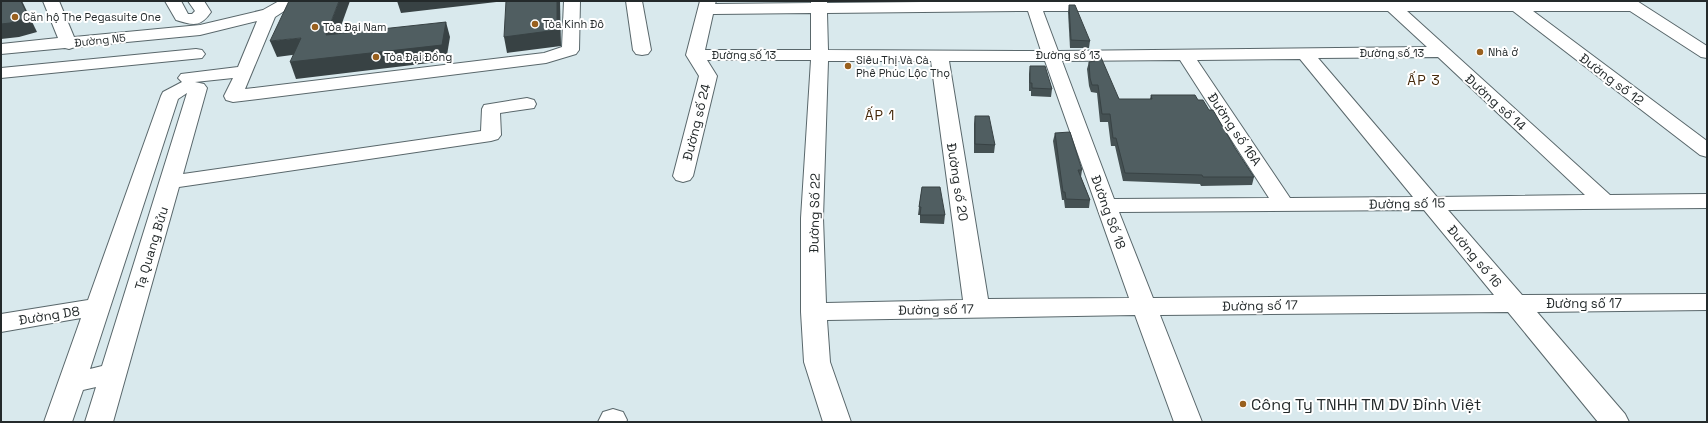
<svg xmlns="http://www.w3.org/2000/svg" width="1708" height="423" font-family="'Space Grotesk',sans-serif">
  <style>
    .lines { fill: none; stroke-linecap: round; stroke-linejoin: round }
    .minor-casing { stroke: #59676b; stroke-width: 2 }
    .minor { fill: #fff; fill-rule: evenodd }
    .wall { fill: #455153 }
    .shaded-wall { fill: #384244 }
    .building { fill: #505e61; stroke: #384244 }
    .poi-dot { fill: #99601e; stroke: #fff; stroke-width: 1.5 }
    .labels { text-anchor: middle; stroke-width: 4; stroke-linejoin: round; paint-order: stroke }
    .far-poi-label { font-size: 11px; fill: #242a2b; stroke: #fff; text-anchor: start }
    .far-street-label { font-size: 11px; fill: #242a2b; stroke: #fff }
    .street-label { font-size: 13px; fill: #242a2b; stroke: #fff }
    .neighbourhood-label { font-size: 14px; letter-spacing: 1px; fill: #45290a; stroke: #fff }
    .near-poi-label { font-size: 16px; fill: #242a2b; stroke: #fff; text-anchor: start }
  </style>
  <rect width="100%" height="100%" fill="#d9e9ed"/>
  <g class="lines">
    <defs>
      <g id="minor">
        <path d="M43 1H59L74 37 200 25 263 10 279 1H298L295 4 275 17 245 89 544 53 562 47 564 1H580L579 50 576 54 546 63 233 102 226 100 224 96 233 78 195 82 204 84 207 88 183 174 481 131 482 109 484 105 527 98 534 100 536 104 534 108 500 113 501 135 498 139 491 141 179 187 113 422H85L96 387 83 390 72 422H44L81 318 1 332V314L88 300 161 96 163 92 182 82 178 78 181 74 238 67 257 21 200 35 75 47 69 49 65 48 1 54V44L58 38ZM187 93 102 366 90 369 178 99Z"/>
        <path d="M165 1H181L188 14H192L195 11 188 1H204L211 12C200 28 193 25 176 20Z"/>
        <path d="M626 1H642L651 50 648 54 642 55 636 54 633 50Z"/>
        <path d="M700 1H716L715 4 811 3V1H827V3L1024 1H1637L1707 46V58L1701 57 1630 11H1533L1707 141V157L1700 155 1513 11H1407L1610 195 1707 194V208L1448 210 1522 295 1707 294V310L1537 312 1625 414 1629 422H1598L1508 312 1160 315 1202 422H1174L1135 315 827 320 830 362 851 422H823L804 362 801 312V218L811 60H707L717 76 693 176 690 180 683 182 676 180 673 176 699 76 686 55ZM1028 11 1041 51 828 50 827 13ZM1043 11H1388L1427 47 1058 51ZM811 13V50H705L713 14ZM1438 57 1585 195 1437 197 1318 58ZM1300 59 1413 197 1290 198 1197 60ZM1180 60 1269 198 1114 199 1062 61ZM828 61H931L963 300 826 303 823 218ZM949 61H1045L1129 298 988 299ZM1424 210 1494 295 1153 298 1119 212Z"/>
        <path d="M196 49 202 50 205 54 202 58 1 78V68Z"/>
        <path d="M613 409 623 412 627 420 626 422H598L603 412Z"/>
      </g>
    </defs>
    <!-- minor casing -->
    <use href="#minor" class="minor-casing"/>
    <!-- minor -->
    <use href="#minor" class="minor"/>
  </g>
  <!-- wall -->
  <g class="wall">
    <path d="M1069 5 1090 41 1089 48H1070L1068 12Z"/>
    <path d="M1095 55 1119 99H1150L1151 95 1198 100 1209 110 1254 177 1252 185 1201 186 1200 184 1123 181 1115 146H1111L1108 122H1100L1097 93 1091 92 1089 86 1087 69 1089 62 1093 61Z"/>
    <path d="M1030 66 1052 89 1051 97 1031 96V91H1029V74Z"/>
    <path d="M975 116 995 145 994 153H974V124Z"/>
    <path d="M1055 133 1082 170 1081 177 1090 200 1089 208H1065L1064 200H1062L1053 141Z"/>
    <path d="M922 187 945 215 944 224 920 223V215H918L919 207Z"/>
  </g>
  <!-- shaded-wall -->
  <g class="shaded-wall">
    <path d="M21 1H22L37 32 19 37 1 39V24Z"/>
    <path d="M339 1H350L332 51 326 35Z"/>
    <path d="M397 1H505L401 13Z"/>
    <path d="M557 1H560L561 46 507 53 504 37Z"/>
    <path d="M446 22 450 37 446 61 296 79 290 62Z"/>
    <path d="M301 38 307 53 277 57 270 41Z"/>
  </g>
  <!-- building -->
  <g class="building">
    <path d="M1 1H21L29 18 10 23 1 24Z"/>
    <path d="M289 1H339L326 35 446 22 442 45 290 62 301 38 270 41Z"/>
    <path d="M506 1H557V30L504 37Z"/>
    <path d="M1069 5H1075L1090 41 1071 40Z"/>
    <path d="M1095 55H1100L1119 99H1152L1151 95H1195L1198 100H1203L1209 110H1213L1235 148 1254 177H1203L1202 175 1125 173 1116 138H1113L1110 114H1102L1098 85H1092L1090 78 1089 62 1095 61Z"/>
    <path d="M1030 66H1045L1052 89 1032 88V83H1030Z"/>
    <path d="M975 116H989L995 145 975 144Z"/>
    <path d="M1070 132 1082 170H1078L1090 200 1066 199 1065 192H1063L1055 133Z"/>
    <path d="M922 187H940L945 215H920L921 207H919Z"/>
  </g>
  <!-- markers -->
  <g class="poi-dot">
    <circle cx="15" cy="17" r="4"/>
    <circle cx="535" cy="24" r="4"/>
    <circle cx="315" cy="27" r="4"/>
    <circle cx="1480" cy="52" r="4"/>
    <circle cx="376" cy="57" r="4"/>
    <circle cx="848" cy="66" r="4"/>
    <circle cx="1243" cy="404" r="4"/>
  </g>
  <g class="labels">
    <!-- far-poi labels -->
    <g class="far-poi-label">
      <text x="23" y="21">Căn hộ The Pegasuite One</text>
      <text x="543" y="28">Tòa Kinh Đô</text>
      <text x="323" y="31">Tòa Đại Nam</text>
      <text x="1488" y="56">Nhà ở</text>
      <text x="384" y="61">Tòa Đại Đồng</text>
      <text x="856" y="64">Siêu Thị Và Cà<tspan x="856" dy="13">Phê Phúc Lộc Thọ</tspan></text>
    </g>
    <!-- far-street labels -->
    <g class="far-street-label">
      <text transform="translate(100 40) rotate(-6)" y="4">Đường N5</text>
      <text x="1392" y="57">Đường số 13</text>
      <text x="744" y="59">Đường số 13</text>
      <text x="1068" y="59">Đường số 13</text>
    </g>
    <!-- street labels -->
    <g class="street-label">
      <text transform="translate(1612 79) rotate(37)" y="5">Đường số 12</text>
      <text transform="translate(1496 102) rotate(42)" y="5">Đường số 14</text>
      <text transform="translate(696 122) rotate(-76)" y="5">Đường số 24</text>
      <text transform="translate(1235 129) rotate(56)" y="5">Đường số 16A</text>
      <text transform="translate(958 182) rotate(81)" y="5">Đường số 20</text>
      <text transform="translate(1407 203) rotate(-1)" y="5">Đường số 15</text>
      <text transform="translate(1109 212) rotate(70)" y="5">Đường Số 18</text>
      <text transform="translate(814 213) rotate(-89)" y="5">Đường Số 22</text>
      <text transform="translate(151 248) rotate(-73)" y="5">Tạ Quang Bửu</text>
      <text transform="translate(1475 256) rotate(50)" y="5">Đường số 16</text>
      <text x="1584" y="308">Đường số 17</text>
      <text transform="translate(1260 305) rotate(-1)" y="5">Đường số 17</text>
      <text transform="translate(936 309) rotate(-1)" y="5">Đường số 17</text>
      <text transform="translate(49 315) rotate(-9)" y="5">Đường D8</text>
    </g>
    <!-- neighbourhood labels -->
    <g class="neighbourhood-label">
      <text x="1424" y="85">ẤP 3</text>
      <text x="880" y="120">ẤP 1</text>
    </g>
    <!-- near-poi labels -->
    <g class="near-poi-label">
      <text x="1251" y="410">Công Ty TNHH TM DV Đỉnh Việt</text>
    </g>
  </g>
  <!-- border -->
  <rect width="1708" height="423" fill="none" stroke="#242a2b" stroke-width="4"/>
</svg>
